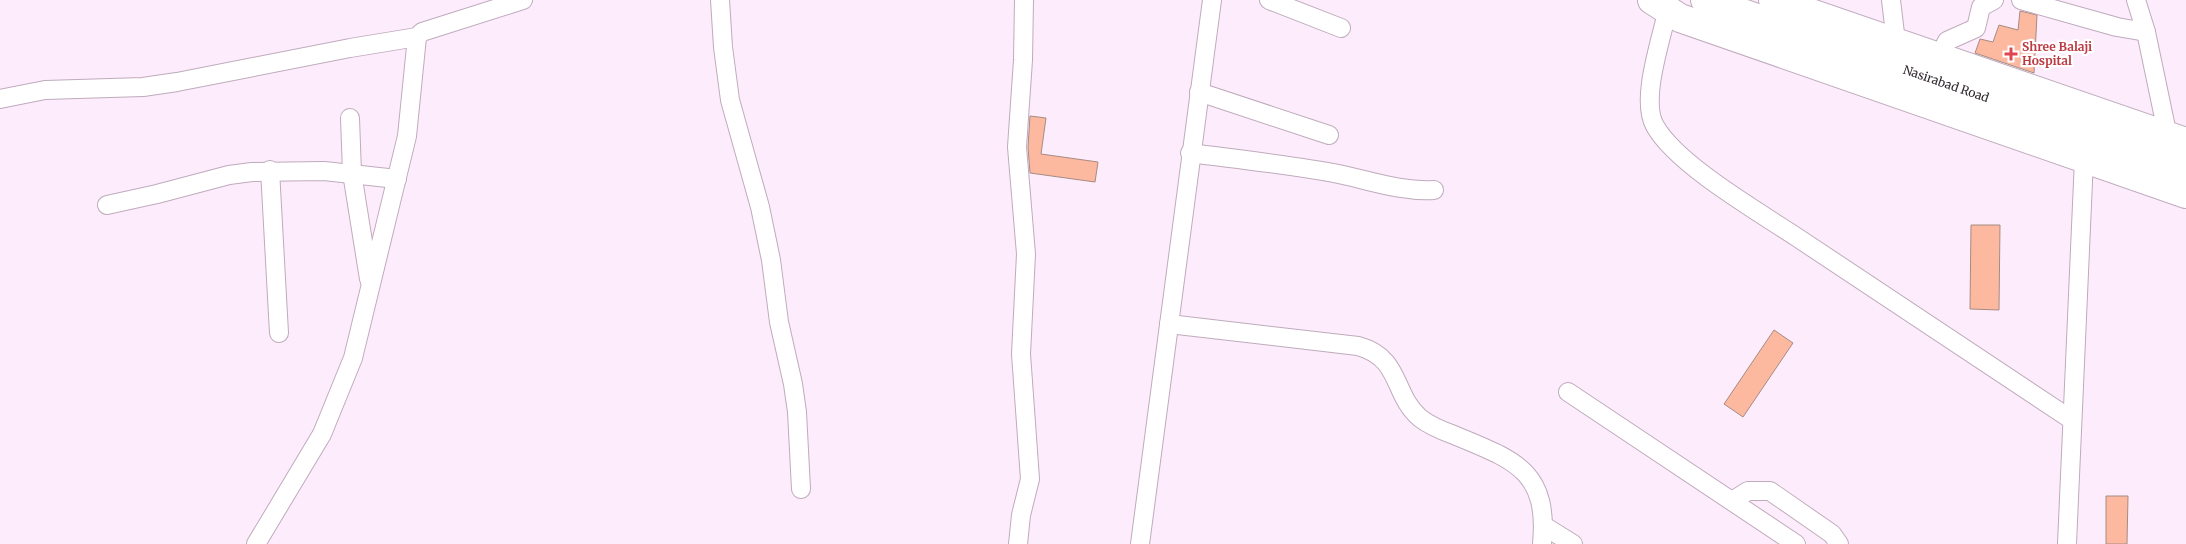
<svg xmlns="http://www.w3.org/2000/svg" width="2186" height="544" font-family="Merriweather,serif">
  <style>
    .building { fill: #fdb8a0; stroke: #a58c83 }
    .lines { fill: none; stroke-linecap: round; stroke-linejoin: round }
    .minor-casing { stroke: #bfabbd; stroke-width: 20 }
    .trunk-casing { stroke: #bfabbd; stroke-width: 30 }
    .minor { stroke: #fff; stroke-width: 18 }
    .trunk { stroke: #fff; stroke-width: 28 }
    .health-dot { fill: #e0444e; stroke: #fff; stroke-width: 2 }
    .labels { text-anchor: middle; stroke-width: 4.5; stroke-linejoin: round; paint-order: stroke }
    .health-label { font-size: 12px; font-weight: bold; fill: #be3a42; stroke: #fff; text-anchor: start }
    .street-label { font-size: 12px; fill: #322a31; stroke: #fff }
  </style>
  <rect width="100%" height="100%" fill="#fdecfb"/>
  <!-- building -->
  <g class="building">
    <path d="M2020 11 2037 15 2034 73 1975 53 1980 39 1993 42 1999 25 2018 30Z"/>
    <path d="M1030 116 1046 118 1041 154 1098 162 1095 182 1030 173 1028 147Z"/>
    <path d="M1971 225H2000L1999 310 1970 309Z"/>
    <path d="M1774 330 1793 343 1743 417 1724 404Z"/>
    <path d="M2106 496H2128L2127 544H2106Z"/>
  </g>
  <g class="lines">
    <defs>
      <g id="minor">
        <path d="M720 0 723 47 730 100 760 207 771 260 779 322 793 384 797 412 801 489"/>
        <path d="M1269 0 1341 28"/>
        <path d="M1891 0 1896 42"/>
        <path d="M2021 0 2117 27 2146 32"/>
        <path d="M2136 0 2146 32 2168 137"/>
        <path d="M1667 12C1661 41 1640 100 1655 126 1677 165 1759 212 1798 238 1889 298 1980 359 2072 420"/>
        <path d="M1939 57 1947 41 1976 28 1981 7 1994 0"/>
        <path d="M1199 92 1329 135"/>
        <path d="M0 99 45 90 143 87 177 82 350 48 417 37"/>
        <path d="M350 118 352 173 369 279"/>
        <path d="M1190 153C1236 159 1283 164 1328 172 1364 178 1397 192 1434 190"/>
        <path d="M270 170 279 333"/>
        <path d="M107 205 157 194 229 175 252 172 324 171 397 179"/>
        <path d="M1169 324 1358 346C1402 358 1392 394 1420 418 1430 426 1443 431 1454 435 1514 460 1549 470 1542 544"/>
        <path d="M1568 392 1796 544"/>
        <path d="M1732 501 1748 491H1770L1832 534 1839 544"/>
        <path d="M1544 526 1573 544"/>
        <path d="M256 544 322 434 353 358 407 136 417 37 422 32 523 0"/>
        <path d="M1018 544 1021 515 1030 479 1021 354 1026 254 1017 147 1023 60 1024 0"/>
        <path d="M1140 544 1212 0"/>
        <path d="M2067 544 2084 159 2086 150"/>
      </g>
      <g id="trunk">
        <path d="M1652 0 1680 18 2186 194"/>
        <path d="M1705 0 2186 167"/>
        <path d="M1773 0 2186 142"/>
      </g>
    </defs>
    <!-- minor casing -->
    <use href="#minor" class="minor-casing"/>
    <!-- trunk casing -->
    <use href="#trunk" class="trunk-casing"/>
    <!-- minor -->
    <use href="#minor" class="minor"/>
    <!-- trunk -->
    <use href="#trunk" class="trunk"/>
  </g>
  <!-- markers -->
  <path class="health-dot" d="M2008.5 46.5h5v5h5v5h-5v5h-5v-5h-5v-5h5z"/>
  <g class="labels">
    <!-- health labels -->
    <g class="health-label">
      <text x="2022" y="51">Shree Balaji<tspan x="2022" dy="14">Hospital</tspan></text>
    </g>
    <!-- street labels -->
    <g class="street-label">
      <text transform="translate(1946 84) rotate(19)" y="4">Nasirabad Road</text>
    </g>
  </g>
</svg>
